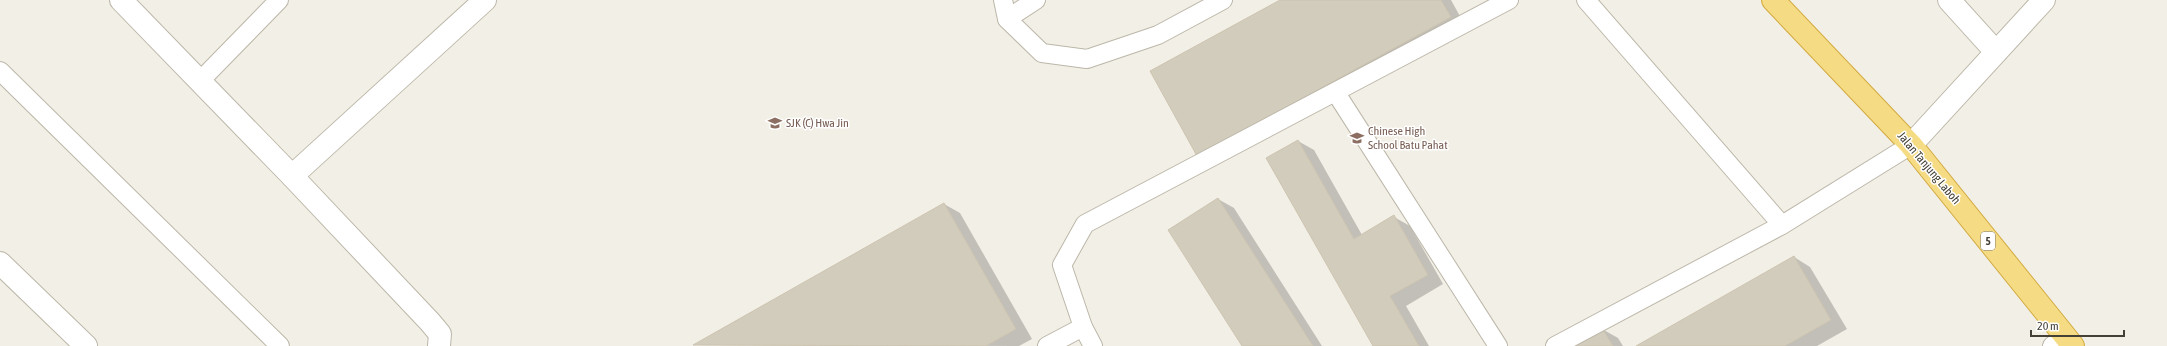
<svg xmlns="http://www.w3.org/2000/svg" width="2167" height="346" font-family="'Asap Condensed',sans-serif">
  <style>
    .shadow { fill: #0003 }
    .building { fill: #d2ccbc; stroke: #cdc4b0 }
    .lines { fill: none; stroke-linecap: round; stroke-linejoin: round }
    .service-casing { stroke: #bcb7a9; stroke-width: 20 }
    .minor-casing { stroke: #bcb7a9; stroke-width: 24 }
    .trunk-casing { stroke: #d2aa40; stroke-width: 24 }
    .service { stroke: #fff; stroke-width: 18 }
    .minor { stroke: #fff; stroke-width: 22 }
    .trunk { stroke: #f5dc84; stroke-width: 22 }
    .labels { text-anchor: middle; stroke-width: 3; stroke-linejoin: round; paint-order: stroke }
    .shield { fill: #fff; stroke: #7c7972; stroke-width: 1 }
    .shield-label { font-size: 11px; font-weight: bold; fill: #444036 }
    .education-label { font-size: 12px; fill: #785e54; stroke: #fff; text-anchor: start }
    .street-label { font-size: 12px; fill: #444036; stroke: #fff }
  </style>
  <rect width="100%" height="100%" fill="#f2efe6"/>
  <!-- shadow -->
  <g class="shadow">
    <path d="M1282 0H1451L1466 27 1214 164Z"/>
    <path d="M1298 141 1314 150 1362 235 1394 217 1410 226 1443 284 1406 306 1429 346H1374Z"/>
    <path d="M1218 199 1234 208 1322 346H1243Z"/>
    <path d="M944 204 960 213 1032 339 1019 346 694 345Z"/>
    <path d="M1794 257 1810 267 1847 329 1817 346H1638Z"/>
    <path d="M1602 329 1618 338 1623 346H1572Z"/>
  </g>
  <!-- building -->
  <g class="building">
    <path d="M1280 0H1441L1451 17 1197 156 1150 71Z"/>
    <path d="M1298 140 1354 239 1394 215 1428 275 1390 296 1419 346H1373L1266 158Z"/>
    <path d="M1218 198 1313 346H1242L1168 230Z"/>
    <path d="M944 203 1016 329 986 346 693 345Z"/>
    <path d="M1794 256 1831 320 1785 346H1636Z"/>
    <path d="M1602 328 1613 346H1570Z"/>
  </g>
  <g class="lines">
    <defs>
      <g id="service">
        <path d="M1003 0 1007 19 1042 53 1087 59 1158 35 1223 0"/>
        <path d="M1586 0 1782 225 1911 145"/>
        <path d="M1007 19 1036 0"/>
        <path d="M0 71 280 346"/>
        <path d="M199 82 279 0"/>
        <path d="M1336 93 1498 346"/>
        <path d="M1047 346 1083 327"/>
        <path d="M1093 346 1083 327 1062 265 1085 224 1509 0"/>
        <path d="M1555 346 1782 225"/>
        <path d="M2052 346 2065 336"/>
      </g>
      <g id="minor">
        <path d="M121 0 292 176 430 322 440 334 439 346"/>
        <path d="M1949 0 1996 52"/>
        <path d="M1911 145 2044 0"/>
        <path d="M292 176 485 0"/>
        <path d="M0 263 86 346"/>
      </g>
      <path id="trunk" d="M1773 0 1911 145 2073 346"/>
    </defs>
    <!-- service casing -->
    <use href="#service" class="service-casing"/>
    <!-- minor casing -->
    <use href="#minor" class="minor-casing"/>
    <!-- trunk casing -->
    <use href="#trunk" class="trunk-casing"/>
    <!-- service -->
    <use href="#service" class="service"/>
    <!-- minor -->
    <use href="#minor" class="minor"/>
    <!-- trunk -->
    <use href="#trunk" class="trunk"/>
  </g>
  <!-- icons -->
  <defs>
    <symbol id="school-bare" viewBox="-9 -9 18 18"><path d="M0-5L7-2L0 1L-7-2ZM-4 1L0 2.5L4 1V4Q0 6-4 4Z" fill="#8d6e63" stroke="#fff" stroke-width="2.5" paint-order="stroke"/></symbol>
  </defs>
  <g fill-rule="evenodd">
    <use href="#school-bare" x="765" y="113" width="20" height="20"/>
    <use href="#school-bare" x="1347" y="128" width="20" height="20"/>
  </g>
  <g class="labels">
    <!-- shield labels -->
    <rect class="shield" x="1981" y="232" width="14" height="18" rx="3"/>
    <g class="shield-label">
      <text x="1988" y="245">5</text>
    </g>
    <!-- education labels -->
    <g class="education-label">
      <text x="786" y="127">SJK (C) Hwa Jin</text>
      <text x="1368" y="135">Chinese High<tspan x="1368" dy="14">School Batu Pahat</tspan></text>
    </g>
    <!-- street labels -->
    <g class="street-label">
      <text transform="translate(1929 168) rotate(50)" y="4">Jalan Tanjung Laboh</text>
    </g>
  </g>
  <!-- scale -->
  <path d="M2031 330v6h93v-6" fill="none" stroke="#444036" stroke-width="2"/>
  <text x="2037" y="330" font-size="12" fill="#444036" stroke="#ffffff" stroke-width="3" paint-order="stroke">20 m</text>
</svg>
